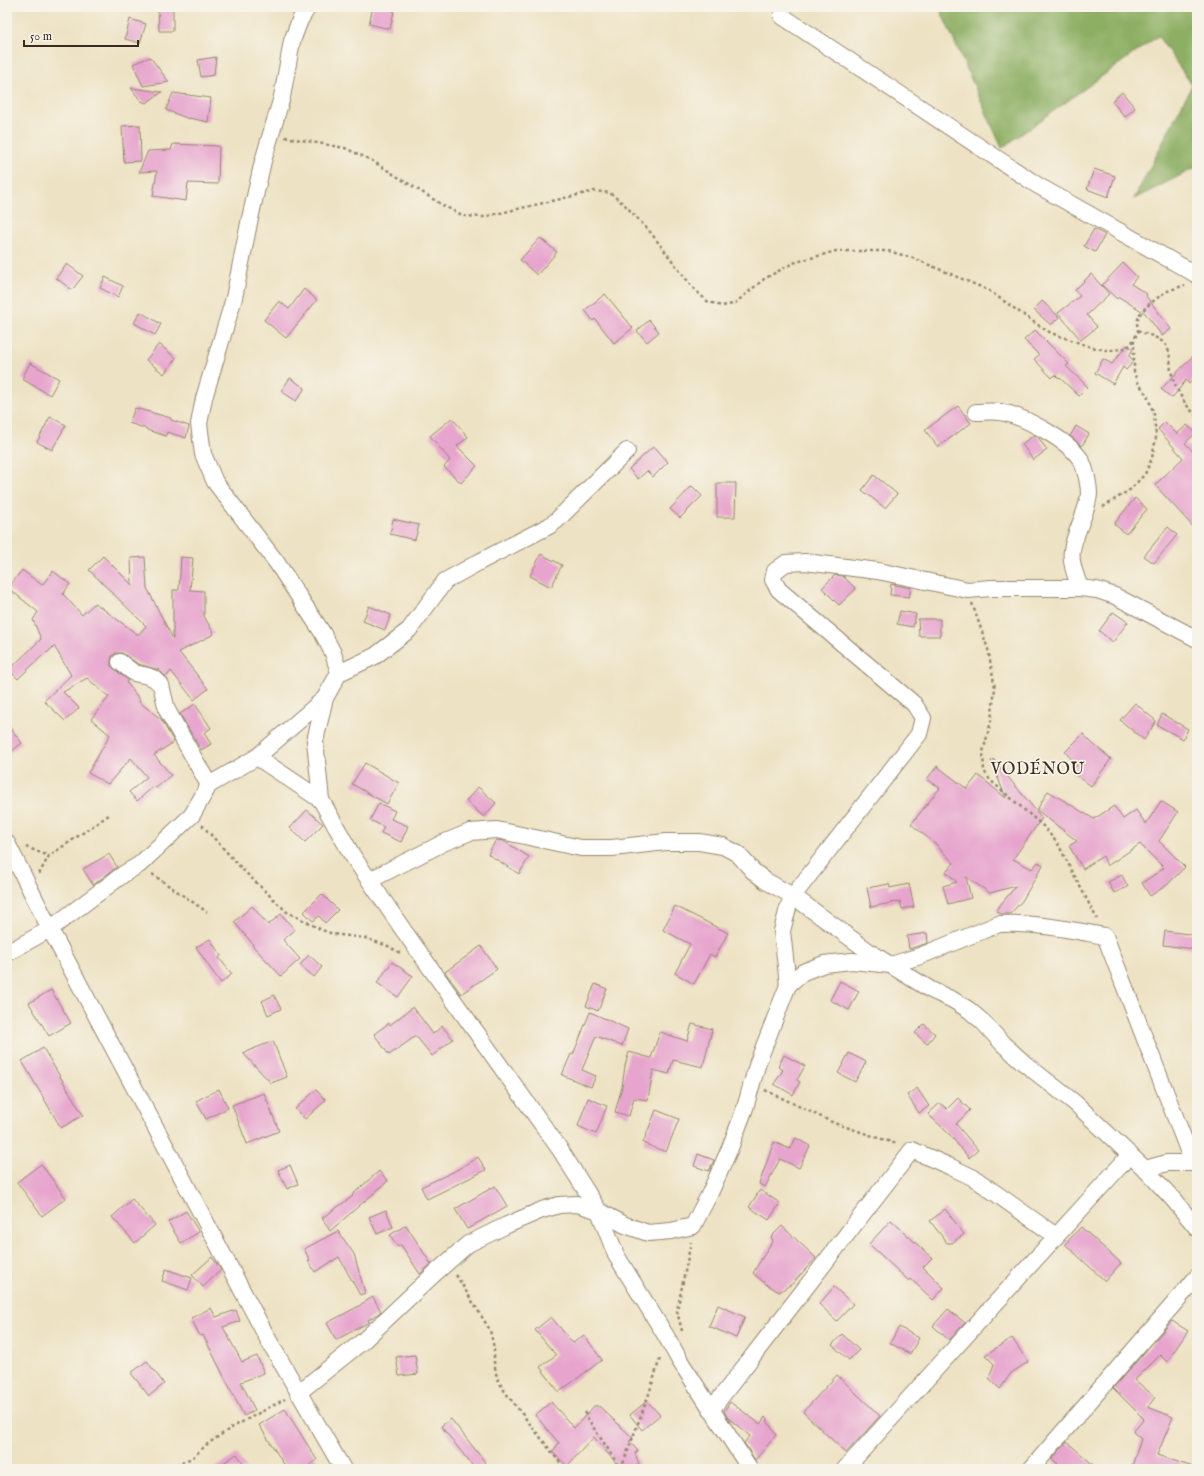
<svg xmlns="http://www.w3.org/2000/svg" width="1204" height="1476" font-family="'IM FELL English',serif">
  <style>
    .forest { fill: #8daf63; stroke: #646c40 }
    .building { fill: #e7a5ce }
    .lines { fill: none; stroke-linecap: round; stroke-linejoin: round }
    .minor-casing { stroke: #948670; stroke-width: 18 }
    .path { stroke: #948670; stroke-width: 2.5; stroke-dasharray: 3 3; stroke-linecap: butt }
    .minor { stroke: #fff; stroke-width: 16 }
    .labels { text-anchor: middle; stroke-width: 3.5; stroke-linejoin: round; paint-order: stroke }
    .quarter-label { font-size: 16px; letter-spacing: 1px; fill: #3b2a1e; stroke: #f7f3e8 }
  </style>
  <rect width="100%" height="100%" fill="#f7f3e8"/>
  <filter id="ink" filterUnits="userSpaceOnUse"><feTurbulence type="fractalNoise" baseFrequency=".025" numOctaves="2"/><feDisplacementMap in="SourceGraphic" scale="8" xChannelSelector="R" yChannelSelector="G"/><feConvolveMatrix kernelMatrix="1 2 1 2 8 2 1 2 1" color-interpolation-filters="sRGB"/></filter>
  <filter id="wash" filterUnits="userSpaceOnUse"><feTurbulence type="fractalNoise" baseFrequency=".012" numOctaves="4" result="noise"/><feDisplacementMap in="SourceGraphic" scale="16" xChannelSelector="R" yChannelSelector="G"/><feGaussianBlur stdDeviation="0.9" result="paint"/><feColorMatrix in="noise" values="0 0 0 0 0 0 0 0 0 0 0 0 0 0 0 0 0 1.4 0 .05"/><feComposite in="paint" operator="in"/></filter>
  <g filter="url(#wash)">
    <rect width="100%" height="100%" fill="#ede2c3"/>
    <!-- forest -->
    <path class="forest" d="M939 7H1197V167L1134 199 1192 85 1158 36 1002 148Z"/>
    <g id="blocks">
      <!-- building -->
      <g class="building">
        <path d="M158 7H173V31H159Z"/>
        <path d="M373 7H395L390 29 369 24Z"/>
        <path d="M130 19 146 24 140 43 125 39Z"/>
        <path d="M150 57 169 82 143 86 133 64Z"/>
        <path d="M216 57 214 75 201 77 198 60Z"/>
        <path d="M131 88 162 92 146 103 141 101Z"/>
        <path d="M1122 92 1135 108 1125 117 1112 101Z"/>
        <path d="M173 93 211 98 208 122 189 118V119L166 110Z"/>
        <path d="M140 125 141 161 124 162 122 126Z"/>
        <path d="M173 144 219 146 218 184 188 183 186 201 153 196 157 171 139 172 148 151 171 150Z"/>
        <path d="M1094 169 1115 176 1108 197 1087 189Z"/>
        <path d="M1094 229 1105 235 1095 252 1084 246Z"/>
        <path d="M540 238 557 252 537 275 520 260Z"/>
        <path d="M1123 263 1137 277 1131 284 1147 294 1146 296 1171 329 1162 336 1145 313 1119 297 1117 299 1102 285Z"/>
        <path d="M67 264 83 276 72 290 56 278Z"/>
        <path d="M1091 274 1109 294 1087 315 1097 327 1081 340 1058 313 1080 296 1075 290Z"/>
        <path d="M105 277 123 286 118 297 100 288Z"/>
        <path d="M304 289 317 300 286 338 264 320 279 301 289 309Z"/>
        <path d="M605 294 633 328 614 343 595 319 593 321 585 310Z"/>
        <path d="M1042 301 1059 317 1051 325 1034 310Z"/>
        <path d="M140 312 161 324 155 335 134 323Z"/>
        <path d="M649 320 659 332 647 342 637 331Z"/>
        <path d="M1035 330 1069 364 1066 366 1088 387 1079 396 1060 378 1059 379 1055 375 1052 378 1034 359 1039 355 1024 340Z"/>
        <path d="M159 344 176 358 164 374 146 360Z"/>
        <path d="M1127 345 1133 349 1129 356 1134 361 1126 370 1123 367 1113 384 1095 373 1103 359 1112 364Z"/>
        <path d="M1197 352V375L1189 384 1186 380 1172 398 1161 389Z"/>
        <path d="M30 363 59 379 50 395 22 379Z"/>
        <path d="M290 378 305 388 296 401 281 391Z"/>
        <path d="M958 406 971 423 938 447 925 430Z"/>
        <path d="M135 408 171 418V420L189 426 186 438 167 432 166 436 147 430V429L129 423Z"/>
        <path d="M50 417 66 425 52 450 37 442Z"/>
        <path d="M452 418 468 437 457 446 477 466 461 483 444 467 450 460 430 436Z"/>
        <path d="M1165 422 1177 434 1187 425 1196 433 1185 443 1197 456V531L1155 485 1183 458 1158 429Z"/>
        <path d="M1076 426 1089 434 1082 446 1070 436Z"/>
        <path d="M1034 435 1038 437 1047 450 1033 460 1022 444Z"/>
        <path d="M654 446 668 462 653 477 647 471 638 479 629 469Z"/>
        <path d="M874 475 897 494 885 508 862 490Z"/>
        <path d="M717 483H736L735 517H717Z"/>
        <path d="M692 486 702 496 680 518 670 509Z"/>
        <path d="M1135 498 1147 509 1126 534 1114 524Z"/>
        <path d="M393 519 419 525 415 540 390 534Z"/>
        <path d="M1168 527 1177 535 1154 563 1144 556Z"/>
        <path d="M541 554 562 565 551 587 530 576Z"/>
        <path d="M103 556 132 585 131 558 145 557 147 588 173 639V590H179L181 557 193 558 190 590 204 591V616L214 634 179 652 208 689 194 700 171 671 166 677 159 670 138 664 122 653H116L112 656 111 661V666L128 680 126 682 140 700 139 702 161 719 174 742 154 755 171 775 156 788 154 786 137 801 129 792 147 777 131 758 108 784 88 773 110 735 91 719 109 697 87 678 63 692 79 708 65 721 44 701 71 675 54 646 47 653 46 652 18 679 9 670 41 639 33 620 38 612 8 588 22 570 42 585 53 571 70 584 63 594 82 615 95 603 138 635 146 626 89 570Z"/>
        <path d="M835 575 843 576 856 589 839 605 822 588Z"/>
        <path d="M891 584 911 588 909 597 890 595Z"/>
        <path d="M369 606 391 615 385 630 363 621Z"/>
        <path d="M900 611 916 614 913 627 897 624Z"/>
        <path d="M1113 612 1128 622 1113 642 1099 631Z"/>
        <path d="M918 619H940V636H919Z"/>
        <path d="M1135 703 1156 721 1144 740 1120 720Z"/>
        <path d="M195 704 211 728 204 733 211 744 201 750 180 714Z"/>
        <path d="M1162 714 1188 729 1183 739 1157 725Z"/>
        <path d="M7 724 22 743 7 755Z"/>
        <path d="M1083 734 1092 743 1111 759 1091 786 1072 772 1077 765 1065 752Z"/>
        <path d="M993 759 1042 818 1013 859 1032 869 1038 862 1043 865 1022 901 1010 914H1001L996 910 1016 886 990 893 966 877 971 898 948 904 943 886 957 882 946 872 954 863 939 848V847L911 824 940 788 927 779 937 766 967 789 978 775 1006 798 991 761Z"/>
        <path d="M365 763 399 783 387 804 352 784Z"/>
        <path d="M478 787 496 803 484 817 466 801Z"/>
        <path d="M1048 791 1094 819 1114 806 1123 819 1136 810 1146 824 1161 801 1178 812 1159 841 1185 867 1167 885 1150 896 1142 883 1164 868 1140 844 1107 866 1103 856 1083 869 1069 846 1077 841 1037 810Z"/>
        <path d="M379 803 395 811 391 819 408 826 401 842 381 833 384 827 370 820Z"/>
        <path d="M307 810 323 824 305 842 290 828Z"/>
        <path d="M496 840 504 841 529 857 519 874 488 854Z"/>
        <path d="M109 854 117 867 93 885 83 869Z"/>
        <path d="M1122 875 1128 887 1114 893 1108 882Z"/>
        <path d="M889 884 890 888 909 884 914 907 902 909 900 901 871 907 867 888Z"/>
        <path d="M322 894 338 910 325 923 319 916 313 921 304 912Z"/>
        <path d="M252 906 268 925 281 914 295 930 283 940 300 959 281 976 252 945 253 944 234 922Z"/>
        <path d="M675 906 728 933 715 957 710 954 694 984 675 973 690 944 663 930Z"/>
        <path d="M1165 931 1196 935 1194 949 1163 945Z"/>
        <path d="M927 933 928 943 909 949 907 936Z"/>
        <path d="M210 939 221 956 219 958 232 974 221 983 210 968 196 947Z"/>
        <path d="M481 946 497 969 461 994 445 972Z"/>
        <path d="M309 955 322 967 314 977 300 965Z"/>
        <path d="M392 962 413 976 398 997 377 983Z"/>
        <path d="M840 981 859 991 849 1010 830 1000Z"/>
        <path d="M595 984 607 989 598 1011 586 1006Z"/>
        <path d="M51 990 71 1023 49 1036 29 1003Z"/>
        <path d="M274 995 281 1009 268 1015 262 1001Z"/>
        <path d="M413 1007 433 1034 442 1026 453 1039 432 1056 416 1036 389 1055 374 1034 389 1023 390 1025Z"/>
        <path d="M590 1012 628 1029 622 1046 596 1036 582 1070 596 1076 591 1087 562 1075 571 1054 573 1055Z"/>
        <path d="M692 1024 712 1029 703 1067 673 1060 669 1074 653 1070 648 1100 634 1098 629 1116 615 1112 622 1087 625 1066 629 1052 651 1058 660 1032 687 1041Z"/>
        <path d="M924 1024 935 1034 927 1044 915 1033Z"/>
        <path d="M273 1041 287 1077 271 1083 243 1053Z"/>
        <path d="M43 1048 83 1115 61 1128 22 1061Z"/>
        <path d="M849 1053 866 1062 855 1082 838 1073Z"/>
        <path d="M784 1055 805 1066 797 1080 800 1082 793 1095 774 1084 783 1070 778 1067Z"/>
        <path d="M917 1088 929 1106 919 1113 907 1095Z"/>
        <path d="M219 1089 228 1108 206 1119 196 1101Z"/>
        <path d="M316 1090 326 1100 305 1119 295 1109Z"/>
        <path d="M264 1093 279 1131 247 1144 232 1105Z"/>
        <path d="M588 1098 607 1106 596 1134 578 1126Z"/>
        <path d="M958 1098 970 1110 956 1124 978 1150 969 1158 949 1134 928 1114 940 1103 947 1109Z"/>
        <path d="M656 1110 679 1119 666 1152 643 1143Z"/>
        <path d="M796 1138 810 1146 799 1168 780 1159 765 1187 759 1184 774 1142 790 1149Z"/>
        <path d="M698 1154 714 1160 709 1171 694 1166Z"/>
        <path d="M478 1157 486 1170 427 1199 421 1187 455 1171Z"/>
        <path d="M41 1164 66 1198 42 1216 17 1182Z"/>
        <path d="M290 1165 298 1184 287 1189 278 1170Z"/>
        <path d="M379 1171 388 1181 330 1231 322 1218 353 1196 352 1195Z"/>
        <path d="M495 1186 507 1206 467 1229 455 1209Z"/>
        <path d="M760 1190 780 1203 769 1220 749 1207Z"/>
        <path d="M132 1199 155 1225 135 1243 112 1217Z"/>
        <path d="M945 1209 964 1234 952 1243H947L930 1221Z"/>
        <path d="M386 1210 393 1227 377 1234 369 1217Z"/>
        <path d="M186 1211 199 1232 181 1243 168 1222Z"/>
        <path d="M891 1220 932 1258 923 1267 944 1288 933 1300 911 1279 909 1281 869 1244Z"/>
        <path d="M406 1225 431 1264 420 1274 401 1245 398 1247 390 1235Z"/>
        <path d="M782 1226 816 1258 792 1284 779 1292 767 1285 753 1273 773 1240 771 1237Z"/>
        <path d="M1081 1227 1121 1263 1105 1281 1065 1244Z"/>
        <path d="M338 1231 354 1254 365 1293 360 1295 339 1257 315 1272 308 1261 310 1260 304 1249Z"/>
        <path d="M212 1257 221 1270 203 1287 192 1275Z"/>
        <path d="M166 1269 192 1278 188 1290 162 1281Z"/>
        <path d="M834 1287 853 1304 837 1321 819 1304Z"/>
        <path d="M373 1297 381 1311 375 1316 368 1320 369 1322 336 1340 327 1323 361 1305V1304Z"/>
        <path d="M718 1305 745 1317 736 1338 709 1326Z"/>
        <path d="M211 1308 216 1317 236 1310 240 1321 223 1327 242 1362 257 1356 264 1373 241 1382 255 1410 244 1416 203 1335 200 1336 191 1318Z"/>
        <path d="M948 1309 965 1323 949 1340 933 1326Z"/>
        <path d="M551 1317 573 1343 584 1335 602 1360 559 1392 540 1367 556 1355 535 1330Z"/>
        <path d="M1172 1321 1188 1331 1167 1362 1160 1355 1135 1380 1155 1397 1148 1407 1173 1417 1157 1455 1193 1467V1469H1131L1141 1439 1133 1432 1144 1419 1113 1388Z"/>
        <path d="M899 1327 919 1338 910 1354 890 1343Z"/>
        <path d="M842 1334 859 1350 849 1360 832 1345Z"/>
        <path d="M1012 1338 1028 1362 1011 1373 1000 1389 989 1378 994 1364 985 1355Z"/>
        <path d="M415 1355 418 1374 399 1376 396 1357Z"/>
        <path d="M147 1361 164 1384 149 1396 131 1373Z"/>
        <path d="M837 1375 880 1416 846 1453 803 1412Z"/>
        <path d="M647 1401 660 1415 642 1430 630 1415Z"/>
        <path d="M551 1402 574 1428 594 1406H599L633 1438 629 1441 638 1451 635 1453 639 1464 630 1469H621L594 1437 567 1466 552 1452 559 1443 535 1415Z"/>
        <path d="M730 1402 760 1424 765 1417 776 1435 755 1460 744 1443 750 1436 727 1417 724 1411Z"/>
        <path d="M285 1409 317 1460 304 1469H287L259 1425Z"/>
        <path d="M451 1419 485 1462 477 1469H475L441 1426Z"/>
        <path d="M1067 1442 1098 1469H1064L1052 1459Z"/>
        <path d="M237 1454 247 1469H214Z"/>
      </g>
    </g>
  </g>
  <g filter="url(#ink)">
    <use href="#blocks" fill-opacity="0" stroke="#948670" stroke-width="1"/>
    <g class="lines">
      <defs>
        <g id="minor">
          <path d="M782 16 1037 185 1197 275"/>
          <path d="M976 412C984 412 992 411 1000 412 1022 415 1072 442 1082 462 1086 471 1089 485 1089 494 1087 514 1075 531 1072 550 1070 563 1076 576 1080 588"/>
          <path d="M120 662 134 673 148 676 155 679 161 685 167 710 209 785"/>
          <path d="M339 673 375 656 409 630 445 581 481 561 549 526 556 521 627 451"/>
          <path d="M325 698 315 741 321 800 352 855 404 931 559 1148 599 1211 616 1255 666 1336 680 1361 750 1469"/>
          <path d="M257 757 321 800"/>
          <path d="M7 843 50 929 269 1341 343 1469"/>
          <path d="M370 880 443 843 470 832 497 830 581 848H612L666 842H699L723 846 738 854 753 871 766 881 793 896 871 953 931 990 953 1000 969 1010 983 1022 1003 1044 1024 1063 1075 1103 1145 1169 1172 1198 1197 1228"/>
          <path d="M7 953 50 929 125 873 139 865 192 815 209 785 257 757 325 698 339 673 333 653 322 632 277 563 215 482 203 454 199 424 204 398 234 298 249 223 263 161 282 97 292 41 300 20 308 7"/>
          <path d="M788 985 782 931 788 908 793 896 919 734 923 718 914 704 779 590 773 580 775 571 786 563 805 562 878 571 968 590 991 588H1080L1097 590 1115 596 1197 639"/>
          <path d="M1145 1169 1167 1163H1193"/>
          <path d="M298 1393 363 1341 433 1275 468 1244 507 1225 542 1210 559 1205 577 1204 599 1211 625 1225 648 1233 671 1231 693 1226 710 1193 730 1148 745 1108 758 1062 788 985 803 972 824 964 852 961 891 965 920 956 999 924C1033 922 1071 930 1105 936L1193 1163 1197 1164"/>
          <path d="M711 1410 912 1150 951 1167 974 1178 1056 1236"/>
          <path d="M845 1469 1130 1155"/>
          <path d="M1031 1469 1197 1277"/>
        </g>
      </defs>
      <!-- minor casing -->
      <use href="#minor" class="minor-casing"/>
      <!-- path -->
      <g class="path">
        <path d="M285 137 345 148 371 160 444 206 464 216 483 217 595 191 610 193 625 205 651 233 693 288 707 301 721 306 734 304 764 279 793 263 836 251H888L913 258 988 290 1038 325 1051 333 1091 347 1105 350H1113L1127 348 1134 340 1138 331 1137 323 1139 315 1147 306 1165 292 1185 285"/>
        <path d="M1138 331C1147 334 1158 337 1165 344 1171 351 1170 363 1171 371 1175 388 1184 405 1197 416"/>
        <path d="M1103 507 1131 489 1145 474 1152 458 1156 437 1154 414 1147 395 1137 381 1134 372V340"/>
        <path d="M972 603 988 649 995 688 991 721 983 752 984 771 990 780 1043 826 1058 844 1097 919"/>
        <path d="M202 825 243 870 287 912 322 930 333 934 365 938 388 946 400 953"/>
        <path d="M26 847 49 856"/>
        <path d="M39 874 49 856 109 815"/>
        <path d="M152 874 207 912"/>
        <path d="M765 1090 834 1123 897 1144"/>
        <path d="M456 1275 490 1330 494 1348V1362L497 1378 505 1392 565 1469"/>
        <path d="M682 1331 677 1311 691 1242"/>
        <path d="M584 1412 595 1430 621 1468"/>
        <path d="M165 1469 192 1458 206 1445 231 1428 285 1399"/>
        <path d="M621 1469 649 1394 660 1358"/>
      </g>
      <!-- minor -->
      <use href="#minor" class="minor"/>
    </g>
  </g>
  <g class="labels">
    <!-- quarter labels -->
    <g class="quarter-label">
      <text x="1038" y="774">VODÉNOU</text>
    </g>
  </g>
  <!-- margin -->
  <rect width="1204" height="1476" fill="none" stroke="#f7f3e8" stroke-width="24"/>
  <!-- scale -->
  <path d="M24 40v6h114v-6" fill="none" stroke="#3b2a1e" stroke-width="2"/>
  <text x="30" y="40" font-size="12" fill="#3b2a1e" stroke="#f7f3e8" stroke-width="3" paint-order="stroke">50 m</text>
</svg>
